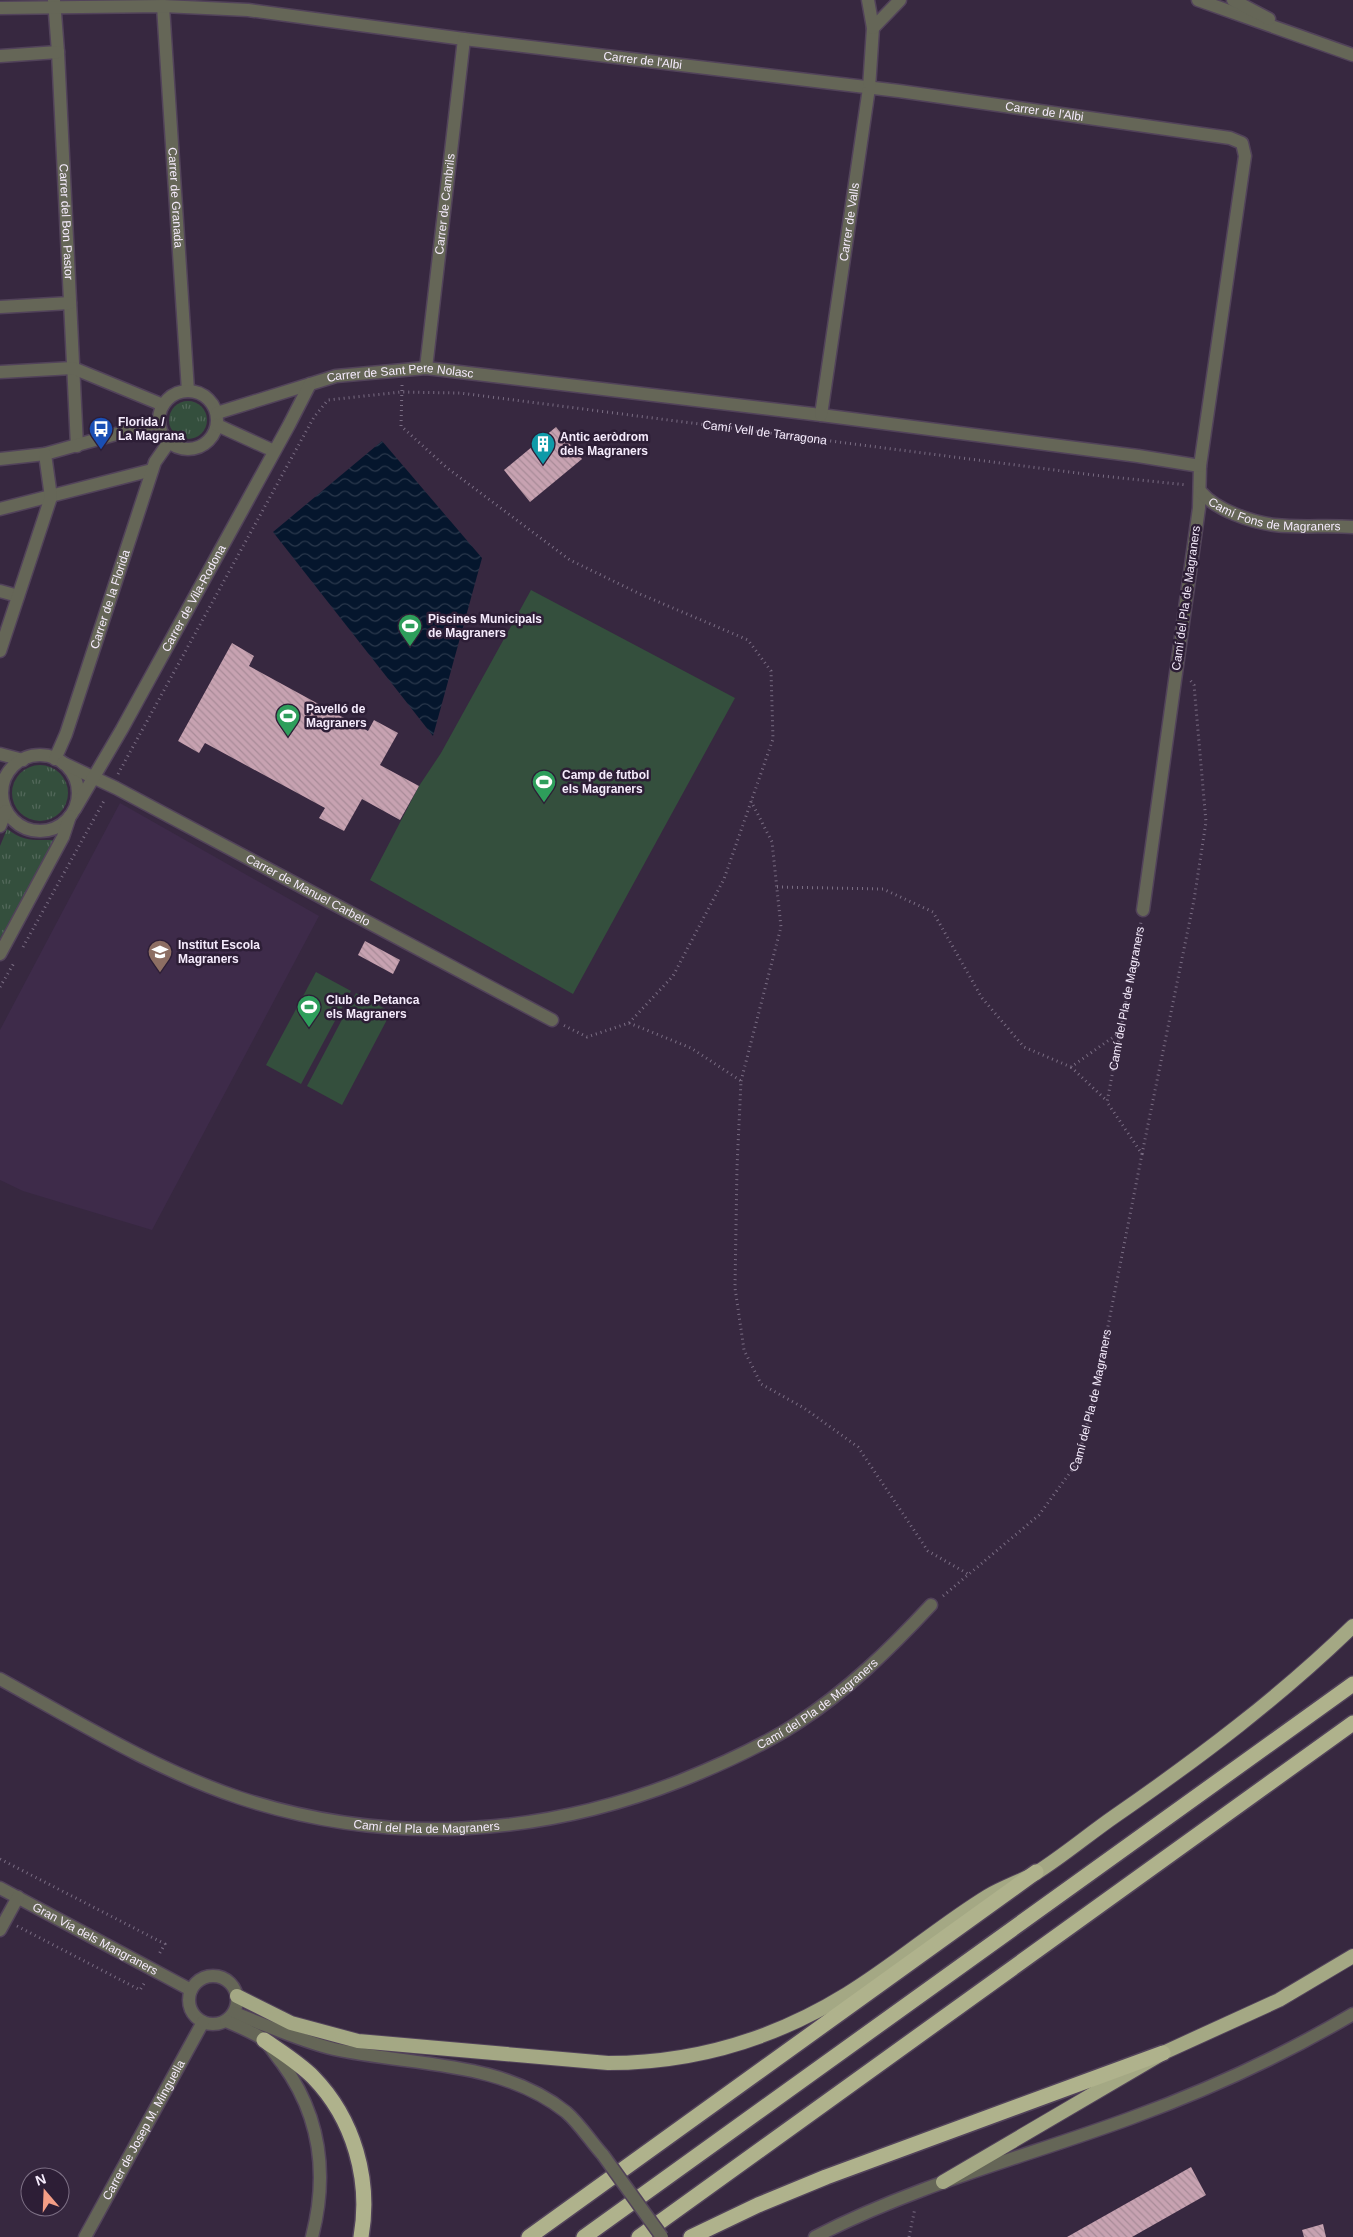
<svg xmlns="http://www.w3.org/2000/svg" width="1353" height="2237" font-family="Arial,sans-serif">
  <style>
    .built { fill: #3e2b4a }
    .grass { fill: url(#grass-tufts) }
    .pitch { fill: #344f3d }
    .water { fill: url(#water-waves) }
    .building { fill: url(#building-back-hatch) }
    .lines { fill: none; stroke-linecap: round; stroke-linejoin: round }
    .minor-casing { stroke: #52435a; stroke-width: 15 }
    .tertiary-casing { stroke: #52435a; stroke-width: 15 }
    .trunk-casing { stroke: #52435a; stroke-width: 16 }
    .motorway-casing { stroke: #52435a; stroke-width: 18 }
    .path { stroke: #7a6d83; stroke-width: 3; stroke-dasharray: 1 4; stroke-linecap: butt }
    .minor { stroke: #656657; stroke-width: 12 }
    .tertiary { stroke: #656657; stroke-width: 12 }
    .trunk { stroke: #a4a884; stroke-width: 14 }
    .motorway { stroke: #afb28c; stroke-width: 15 }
    .minor-bridge-casing { stroke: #52435a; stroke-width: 15; stroke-linecap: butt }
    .minor-bridge { stroke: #656657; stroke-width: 12 }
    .labels { text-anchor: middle; stroke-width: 5; stroke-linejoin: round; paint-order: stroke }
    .street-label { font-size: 12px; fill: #f5ebfc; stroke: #2d1e36 }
    .poi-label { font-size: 12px; font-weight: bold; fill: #f5ebfc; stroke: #2d1e36; text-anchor: start }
  </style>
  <defs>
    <pattern id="grass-tufts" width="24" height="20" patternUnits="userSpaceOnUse" patternTransform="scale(1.25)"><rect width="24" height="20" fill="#344f3d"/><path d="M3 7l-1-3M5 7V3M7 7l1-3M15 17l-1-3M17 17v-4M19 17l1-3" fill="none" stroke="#52685a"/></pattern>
    <pattern id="water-waves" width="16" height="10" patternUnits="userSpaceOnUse" patternTransform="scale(1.25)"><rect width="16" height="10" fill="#05162d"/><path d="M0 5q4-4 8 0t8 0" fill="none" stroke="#2a384c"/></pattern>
    <pattern id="building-back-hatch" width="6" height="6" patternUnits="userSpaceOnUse" patternTransform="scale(1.25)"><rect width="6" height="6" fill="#c7a2b1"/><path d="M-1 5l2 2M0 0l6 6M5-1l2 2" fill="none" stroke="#a88b98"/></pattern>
  </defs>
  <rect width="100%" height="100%" fill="#372840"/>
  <!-- built -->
  <path class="built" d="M120 803 319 916 152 1230 23 1191 0 1180V1030Z"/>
  <!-- grass -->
  <g class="grass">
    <circle cx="188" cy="420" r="19"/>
    <circle cx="40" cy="793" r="28"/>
    <path d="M7 829C25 842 33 840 55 840L0 939V846Z"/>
  </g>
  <!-- pitch -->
  <g class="pitch">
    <path d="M531 590 735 698 573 994 370 880 419 786 441 753Z"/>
    <path d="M316 972 351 991 301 1084 266 1065Z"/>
    <path d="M356 993 391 1012 342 1105 307 1086Z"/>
  </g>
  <!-- water -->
  <path class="water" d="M382 441 482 558 433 736 273 532Z"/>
  <!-- building -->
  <g class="building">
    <path d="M556 427 582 459 530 502 504 470Z"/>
    <path d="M232 643 254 656 249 666 368 731 374 720 398 733 380 765 419 786 400 820 362 799 344 831 319 818 325 808 205 743 199 753 178 741Z"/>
    <path d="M365 941 400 960 393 974 358 955Z"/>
    <path d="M1191 2167 1206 2195 1132 2237H1067Z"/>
    <path d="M1323 2224 1326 2237H1304L1302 2230Z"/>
  </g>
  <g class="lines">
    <defs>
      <g id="minor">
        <path id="s3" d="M54 0 58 52 77 446"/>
        <path id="s4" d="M163 6 188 391"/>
        <path id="s5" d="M0 8 163 6 248 10 464 39 899 91 1230 138 1242 143 1245 156 1200 466 1199 508 1143 910"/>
        <path d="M0 56 58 52"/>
        <path d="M0 307 70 303"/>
        <path id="s6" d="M426 368 464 39"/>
        <path d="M0 372 73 368 163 405"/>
        <circle cx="188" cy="420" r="29"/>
        <path id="s7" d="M217 413 336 376 426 368 821 415 1138 456 1200 466"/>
        <path id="s8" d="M821 415 869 88 873 28"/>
        <path d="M217 425 274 451"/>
        <path d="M0 459 45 454 159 422"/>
        <path id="s9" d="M1201 492C1216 510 1251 522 1275 525 1300 528 1327 525 1353 527"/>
        <path d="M0 509 152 470"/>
        <path d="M0 591 18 596"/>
        <path d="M0 651 51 497 45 454"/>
        <path d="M0 754 23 760"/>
        <circle cx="40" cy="793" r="38"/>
        <path id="s10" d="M55 759 66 734 155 462 169 442"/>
        <path id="s11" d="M63 763 116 788 552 1020"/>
        <path id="s12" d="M75 809 122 729 289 425 310 384"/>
        <path d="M0 826 6 811"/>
        <path d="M0 954 63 837 70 816"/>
        <path id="s13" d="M0 1679C78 1722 156 1770 240 1798 387 1846 538 1837 680 1781 720 1765 760 1747 796 1724 847 1691 890 1649 931 1605"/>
        <path id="s14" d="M0 1888 191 1990"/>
        <path d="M0 1930 18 1897"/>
        <circle cx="213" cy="2000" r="24"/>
        <path d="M234 2013C267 2025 300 2041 334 2049 411 2066 501 2060 566 2112 580 2124 591 2142 603 2155"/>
        <path d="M226 2021C238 2026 252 2032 263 2039 270 2045 276 2056 282 2063 321 2116 328 2175 312 2237"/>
        <path id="s15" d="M85 2237 203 2022"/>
        <path d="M815 2237C915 2185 1025 2157 1131 2118 1208 2090 1282 2056 1353 2014"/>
      </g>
      <g id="tertiary">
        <path d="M868 0 873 28"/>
        <path d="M1198 0 1353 55"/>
        <path d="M1233 0 1269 19"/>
        <path d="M873 28 900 0"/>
      </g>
      <g id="trunk">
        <path d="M237 1996 291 2023 358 2041 608 2063C694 2063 774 2039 847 1994 896 1964 939 1926 988 1896 1003 1887 1021 1881 1036 1873 1063 1856 1089 1834 1115 1816 1199 1758 1280 1697 1353 1626"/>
        <path d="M943 2182 1163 2053 1279 2000 1353 1956"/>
      </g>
      <g id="motorway">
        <path d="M264 2040C281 2052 299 2063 313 2077 354 2119 371 2180 361 2237"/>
        <path d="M529 2237 1036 1872"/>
        <path d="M584 2237 1353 1684"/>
        <path d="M639 2237 1353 1723"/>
        <path d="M691 2237 758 2205 826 2177 1163 2053"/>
      </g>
    </defs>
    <!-- minor casing -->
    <use href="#minor" class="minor-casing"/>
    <!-- tertiary casing -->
    <use href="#tertiary" class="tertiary-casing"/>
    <!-- trunk casing -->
    <use href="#trunk" class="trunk-casing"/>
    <!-- motorway casing -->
    <use href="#motorway" class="motorway-casing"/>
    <!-- path -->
    <g class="path">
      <path d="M402 385 401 426 446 467 570 560 640 594 748 640 771 671 773 739 724 879 673 976 629 1023 587 1037 563 1025"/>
      <path id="s1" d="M118 774 314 417 328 400 401 392 460 393 1093 475 1187 485"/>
      <path d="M777 887 883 889 933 912 982 998 1024 1047 1071 1067 1119 1033"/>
      <path d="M23 947 105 799"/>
      <path d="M0 987 14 963"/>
      <path d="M629 1023 691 1048 741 1081 737 1167 735 1288 744 1350 761 1384 804 1408 858 1447 928 1551 968 1574"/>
      <path d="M1071 1067 1107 1101"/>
      <path d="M741 1081 781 927 772 842 751 801"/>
      <path d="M1142 1154 1194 900 1206 822 1194 685 1190 680"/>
      <path id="s2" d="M943 1596 1039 1515 1077 1463 1094 1397 1142 1154 1107 1102 1141 922"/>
      <path d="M0 1859 165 1944 158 1956"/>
      <path d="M17 1926 140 1990 145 1982"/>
      <path d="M909 2237 915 2208"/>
    </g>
    <!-- minor -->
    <use href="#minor" class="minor"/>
    <!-- tertiary -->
    <use href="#tertiary" class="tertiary"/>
    <!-- trunk -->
    <use href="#trunk" class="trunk"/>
    <!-- motorway -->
    <use href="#motorway" class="motorway"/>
    <defs>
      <path id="minor-bridge" d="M603 2155 662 2237"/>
    </defs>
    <!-- minor-bridge casing -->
    <use href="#minor-bridge" class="minor-bridge-casing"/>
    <!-- minor-bridge -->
    <use href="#minor-bridge" class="minor-bridge"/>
  </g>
  <!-- icons -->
  <defs>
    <symbol id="bus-pin" viewBox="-11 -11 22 30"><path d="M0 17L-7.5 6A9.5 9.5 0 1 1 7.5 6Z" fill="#1a4fb4" stroke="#2d1e36"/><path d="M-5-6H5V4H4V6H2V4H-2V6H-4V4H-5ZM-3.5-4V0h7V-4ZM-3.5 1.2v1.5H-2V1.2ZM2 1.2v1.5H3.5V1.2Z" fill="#fff"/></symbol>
    <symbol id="building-pin" viewBox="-11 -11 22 30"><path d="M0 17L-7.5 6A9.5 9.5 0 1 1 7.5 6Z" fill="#0f9aa8" stroke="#2d1e36"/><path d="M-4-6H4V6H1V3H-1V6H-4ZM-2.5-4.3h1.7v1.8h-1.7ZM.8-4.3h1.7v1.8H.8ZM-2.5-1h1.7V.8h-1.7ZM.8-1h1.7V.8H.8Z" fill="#fff"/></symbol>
    <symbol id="stadium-pin" viewBox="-11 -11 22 30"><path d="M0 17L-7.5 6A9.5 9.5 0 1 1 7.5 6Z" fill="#2e9e5b" stroke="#2d1e36"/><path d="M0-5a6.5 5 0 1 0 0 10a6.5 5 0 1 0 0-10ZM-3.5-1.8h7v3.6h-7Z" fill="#fff"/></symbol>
    <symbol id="school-pin" viewBox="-11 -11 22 30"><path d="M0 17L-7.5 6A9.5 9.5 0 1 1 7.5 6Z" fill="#8d6e63" stroke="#2d1e36"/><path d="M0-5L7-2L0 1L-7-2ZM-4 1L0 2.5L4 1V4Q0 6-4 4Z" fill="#fff"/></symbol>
  </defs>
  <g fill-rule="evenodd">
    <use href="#bus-pin" x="87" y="415" width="28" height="38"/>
    <use href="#building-pin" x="529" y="430" width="28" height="38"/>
    <use href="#stadium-pin" x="396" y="612" width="28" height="38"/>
    <use href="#stadium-pin" x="274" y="702" width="28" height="38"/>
    <use href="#stadium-pin" x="530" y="768" width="28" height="38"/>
    <use href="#school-pin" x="146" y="938" width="28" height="38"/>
    <use href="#stadium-pin" x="295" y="993" width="28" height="38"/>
  </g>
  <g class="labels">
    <!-- street labels -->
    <g class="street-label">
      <text dy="4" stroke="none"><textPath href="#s5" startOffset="646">Carrer de l'Albi</textPath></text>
      <text dy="4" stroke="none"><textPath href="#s5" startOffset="1051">Carrer de l'Albi</textPath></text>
      <text dy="4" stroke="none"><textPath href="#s4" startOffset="192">Carrer de Granada</textPath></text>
      <text dy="4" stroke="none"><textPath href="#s6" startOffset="165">Carrer de Cambrils</textPath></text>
      <text dy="4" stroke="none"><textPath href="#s8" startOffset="195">Carrer de Valls</textPath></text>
      <text dy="4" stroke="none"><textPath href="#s3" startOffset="222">Carrer del Bon Pastor</textPath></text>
      <text dy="4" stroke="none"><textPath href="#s7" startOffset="189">Carrer de Sant Pere Nolasc</textPath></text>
      <text dy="4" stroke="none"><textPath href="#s1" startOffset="869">Camí Vell de Tarragona</textPath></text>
      <text dy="4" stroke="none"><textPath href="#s9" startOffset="80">Camí Fons de Magraners</textPath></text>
      <text dy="4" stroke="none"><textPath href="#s12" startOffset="242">Carrer de Vila-Rodona</textPath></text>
      <text transform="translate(1186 598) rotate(-82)" y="4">Camí del Pla de Magraners</text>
      <text dy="4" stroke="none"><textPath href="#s10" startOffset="169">Carrer de la Florida</textPath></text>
      <text dy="4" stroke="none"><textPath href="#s11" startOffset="276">Carrer de Manuel Carbelo</textPath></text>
      <text dy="4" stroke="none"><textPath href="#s2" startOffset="674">Camí del Pla de Magraners</textPath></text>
      <text dy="4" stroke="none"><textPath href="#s2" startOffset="254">Camí del Pla de Magraners</textPath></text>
      <text dy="4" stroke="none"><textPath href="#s13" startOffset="876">Camí del Pla de Magraners</textPath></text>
      <text dy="4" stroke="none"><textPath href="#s13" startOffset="458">Camí del Pla de Magraners</textPath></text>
      <text dy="4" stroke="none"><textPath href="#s14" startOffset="108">Gran Via dels Mangraners</textPath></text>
      <text dy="4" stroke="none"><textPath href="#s15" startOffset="122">Carrer de Josep M. Minguella</textPath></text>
    </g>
    <!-- poi labels -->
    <g class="poi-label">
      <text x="118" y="426">Florida /<tspan x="118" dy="14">La Magrana</tspan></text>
      <text x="560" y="441">Antic aeròdrom<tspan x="560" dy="14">dels Magraners</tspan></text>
      <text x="428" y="623">Piscines Municipals<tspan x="428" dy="14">de Magraners</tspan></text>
      <text x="306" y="713">Pavelló de<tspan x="306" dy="14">Magraners</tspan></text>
      <text x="562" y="779">Camp de futbol<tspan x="562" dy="14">els Magraners</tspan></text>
      <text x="178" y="949">Institut Escola<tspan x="178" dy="14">Magraners</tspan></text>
      <text x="326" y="1004">Club de Petanca<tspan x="326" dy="14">els Magraners</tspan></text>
    </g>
  </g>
  <!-- north arrow -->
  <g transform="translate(45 2192) rotate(341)"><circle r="24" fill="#2d1e36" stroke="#7d7085"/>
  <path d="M0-4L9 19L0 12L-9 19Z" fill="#f49e86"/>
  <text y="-8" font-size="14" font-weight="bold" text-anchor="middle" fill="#f5ebfc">N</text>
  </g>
</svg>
